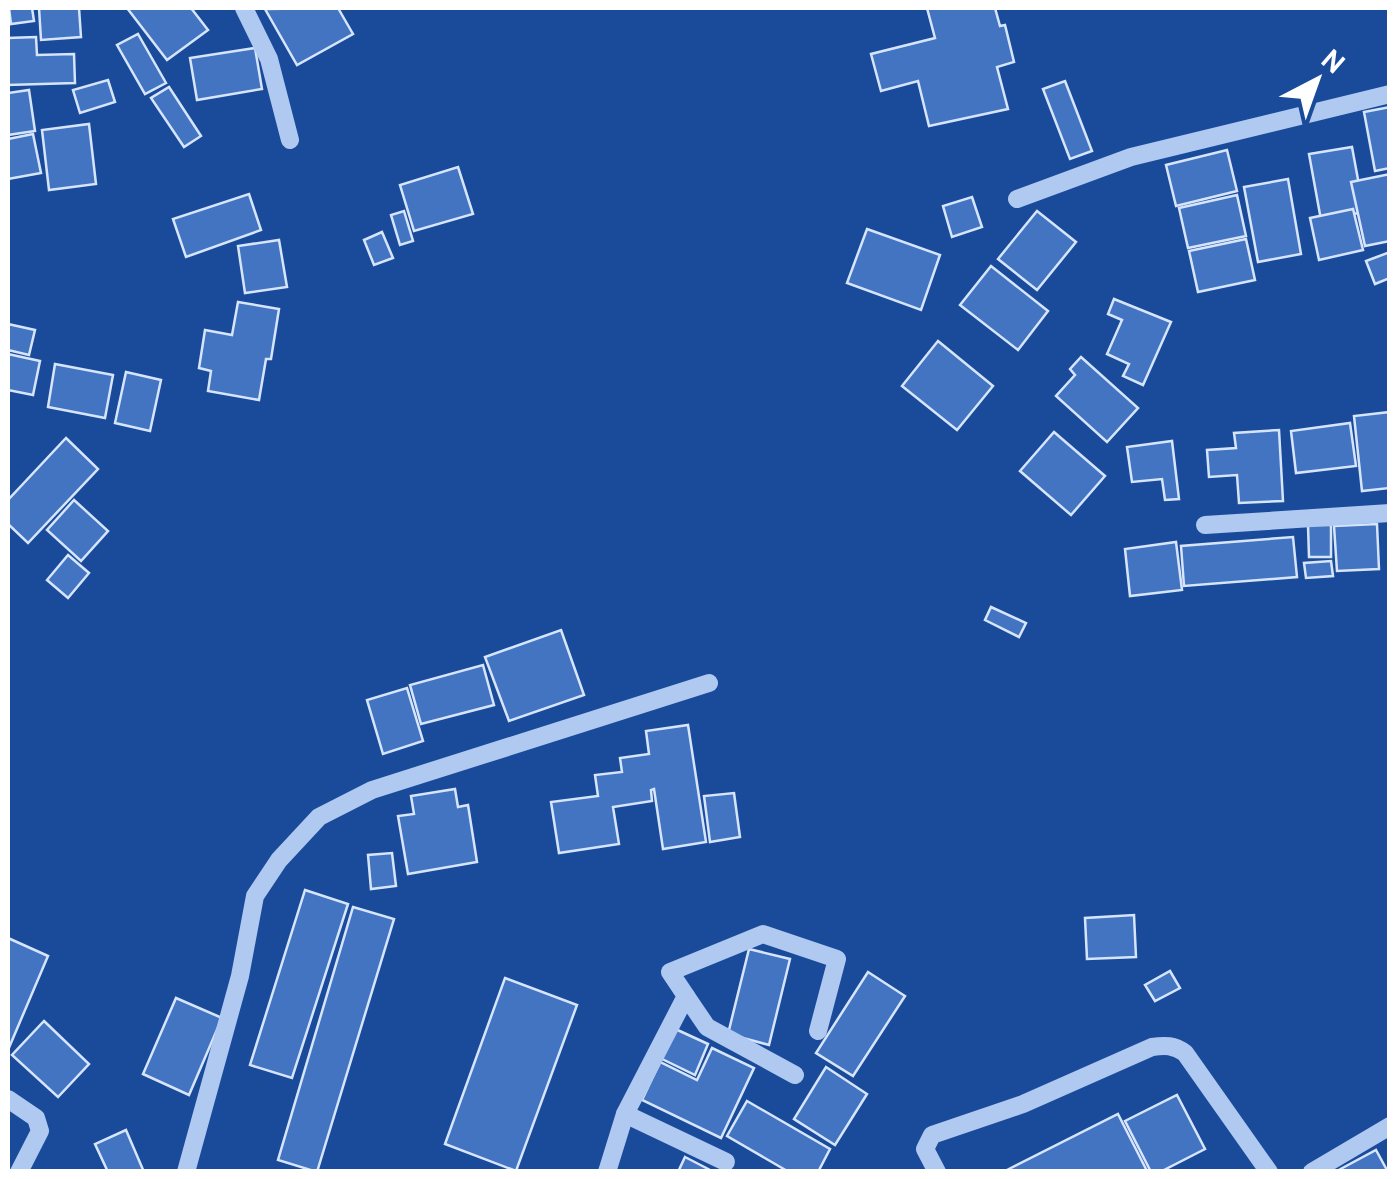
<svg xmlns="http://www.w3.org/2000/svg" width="1397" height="1179" font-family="Overpass,sans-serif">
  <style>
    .building { fill: #4374c1; stroke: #d6e5fc; stroke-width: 2.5 }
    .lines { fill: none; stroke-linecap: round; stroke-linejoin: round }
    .minor { stroke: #afc9f1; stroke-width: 18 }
  </style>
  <rect width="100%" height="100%" fill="#1a4b9a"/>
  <!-- building -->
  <g class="building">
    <path d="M9 8H32L34 21 11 24Z"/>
    <path d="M39 8H79L81 37 41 40Z"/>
    <path d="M127 8H191L208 30 167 60Z"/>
    <path d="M338 8 353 34 297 65 265 9Z"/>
    <path d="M927 8H995L1000 26 1005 25 1014 62 997 67 1008 109 929 126 918 81 881 91 871 54 935 38Z"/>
    <path d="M138 34 166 83 145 94 117 45Z"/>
    <path d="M36 37 37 55 74 54 75 83 8 85V38Z"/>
    <path d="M255 48 262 89 197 100 190 58Z"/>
    <path d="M108 80 115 102 80 113 73 90Z"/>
    <path d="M1065 81 1092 151 1070 159 1043 89Z"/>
    <path d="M169 87 201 136 184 147 151 98Z"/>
    <path d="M29 90 35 131 8 135V93Z"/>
    <path d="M1390 107V168L1375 171 1364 112Z"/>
    <path d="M89 124 96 184 49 190 42 130Z"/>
    <path d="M33 134 41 173 8 179V139Z"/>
    <path d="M1352 147 1364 212 1321 220 1309 154Z"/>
    <path d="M1227 150 1237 191 1176 206 1166 165Z"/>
    <path d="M458 167 473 214 414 231 400 185Z"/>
    <path d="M1390 174V241L1365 246 1351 182Z"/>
    <path d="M1288 179 1301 254 1258 262 1244 187Z"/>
    <path d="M249 194 261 230 186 257 173 219Z"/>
    <path d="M1237 195 1246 236 1188 248 1179 208Z"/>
    <path d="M972 197 982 227 952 237 943 206Z"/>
    <path d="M1353 209 1363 250 1319 260 1310 218Z"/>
    <path d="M404 211 413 241 400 245 391 215Z"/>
    <path d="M1037 211 1076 242 1037 290 998 259Z"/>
    <path d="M867 229 940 255 921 310 847 283Z"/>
    <path d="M382 232 393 258 374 265 364 240Z"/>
    <path d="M1246 239 1255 280 1198 292 1189 251Z"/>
    <path d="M279 240 287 287 245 293 238 246Z"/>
    <path d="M1390 252V278L1375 284 1366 261Z"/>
    <path d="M991 266 1048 311 1018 350 960 305Z"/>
    <path d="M1114 299 1171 322 1143 385 1123 376 1129 364 1107 354 1122 320 1108 314Z"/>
    <path d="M238 302 279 309 271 359H266L259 400 208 391 211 371 199 368 205 330 232 335Z"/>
    <path d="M8 324 35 330 29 355 8 350Z"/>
    <path d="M938 341 993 386 957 430 902 386Z"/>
    <path d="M8 354 40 361 33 395 8 390Z"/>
    <path d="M1081 357 1138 408 1107 442 1056 396 1075 375 1070 369Z"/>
    <path d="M55 364 113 375 105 418 48 407Z"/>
    <path d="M126 372 161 380 150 431 115 423Z"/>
    <path d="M1390 412V488L1362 491 1354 416Z"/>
    <path d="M1350 423 1356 466 1296 473 1291 431Z"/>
    <path d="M1279 430 1283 501 1239 503 1237 475 1209 477 1207 450 1236 448 1234 433Z"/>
    <path d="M1054 432 1105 476 1071 515 1020 471Z"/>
    <path d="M66 438 98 469 28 543 8 524V500Z"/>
    <path d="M1172 441 1179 499 1165 500 1162 479 1132 482 1127 447Z"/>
    <path d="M74 500 108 531 81 561 47 530Z"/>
    <path d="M1377 524 1379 569 1337 571 1334 526Z"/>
    <path d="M1308 525H1331V557H1309Z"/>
    <path d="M1293 537 1297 577 1184 586 1181 546Z"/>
    <path d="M1176 542 1182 590 1130 596 1125 549Z"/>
    <path d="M68 555 89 573 68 598 47 580Z"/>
    <path d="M1331 561 1333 576 1306 578 1304 563Z"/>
    <path d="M991 607 1026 623 1019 637 985 620Z"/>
    <path d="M561 630 584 695 509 721 485 657Z"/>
    <path d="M483 665 494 705 421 724 410 685Z"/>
    <path d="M407 688 423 741 383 754 367 700Z"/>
    <path d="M688 725 706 842 663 849 654 789 651 790 652 801 613 807 619 844 559 853 551 802 598 796 595 775 622 772 620 758 649 754 646 731Z"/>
    <path d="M455 789 458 807 468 805 477 862 408 874 398 816 414 814 411 796Z"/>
    <path d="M734 793 740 837 710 842 704 796Z"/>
    <path d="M392 853 396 886 371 889 368 855Z"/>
    <path d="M305 890 348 904 292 1078 250 1065Z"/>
    <path d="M353 907 394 919 317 1172 278 1160Z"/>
    <path d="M1134 915 1136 957 1087 959 1085 918Z"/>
    <path d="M8 938 48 956 8 1050Z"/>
    <path d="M749 949 790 959 769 1045 728 1034Z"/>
    <path d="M1170 971 1180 988 1155 1001 1145 985Z"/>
    <path d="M868 972 905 996 853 1076 816 1053Z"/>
    <path d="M505 978 577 1005 516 1171 445 1144Z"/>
    <path d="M176 998 222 1018 189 1095 143 1074Z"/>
    <path d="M44 1021 89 1064 58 1097 12 1055Z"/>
    <path d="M671 1027 708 1044 695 1075 658 1057Z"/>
    <path d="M712 1048 754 1068 721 1138 642 1100 660 1062 697 1080Z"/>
    <path d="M826 1067 867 1094 835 1145 794 1119Z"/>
    <path d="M1177 1095 1205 1149 1160 1172H1151L1125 1121Z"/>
    <path d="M747 1101 830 1149 818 1172H789L727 1136Z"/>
    <path d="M1118 1114 1147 1171 1003 1172Z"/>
    <path d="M126 1130 144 1172H108L95 1144Z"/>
    <path d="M1376 1150 1388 1172H1335Z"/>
    <path d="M685 1157 714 1172H678Z"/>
  </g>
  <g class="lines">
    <!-- minor -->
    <g class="minor">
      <path d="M244 8 269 59 290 140"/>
      <path d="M1017 199 1131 157 1390 94"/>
      <path d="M1205 525 1390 513"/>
      <path d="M686 996 707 1027 795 1075"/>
      <path d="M8 1099 36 1118 40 1131 19 1172"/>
      <path d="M625 1114 726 1162"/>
      <path d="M186 1172 240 976 255 896 279 860 319 817 372 790 709 683"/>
      <path d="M607 1172 625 1114 686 996 670 972 763 934 837 959 818 1031"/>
      <path d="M937 1172 925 1149 932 1135 1023 1104 1152 1047C1165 1045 1174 1045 1185 1053L1269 1172"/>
      <path d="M1312 1172 1390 1126"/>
    </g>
  </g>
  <!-- border -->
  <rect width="1397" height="1179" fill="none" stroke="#ffffff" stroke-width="20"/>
  <!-- north arrow -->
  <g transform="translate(1317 80) rotate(41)" stroke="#1a4b9a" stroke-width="8" paint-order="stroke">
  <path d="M0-8L18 38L0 25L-18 38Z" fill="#ffffff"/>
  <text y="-15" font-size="28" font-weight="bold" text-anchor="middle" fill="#ffffff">N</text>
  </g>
</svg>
